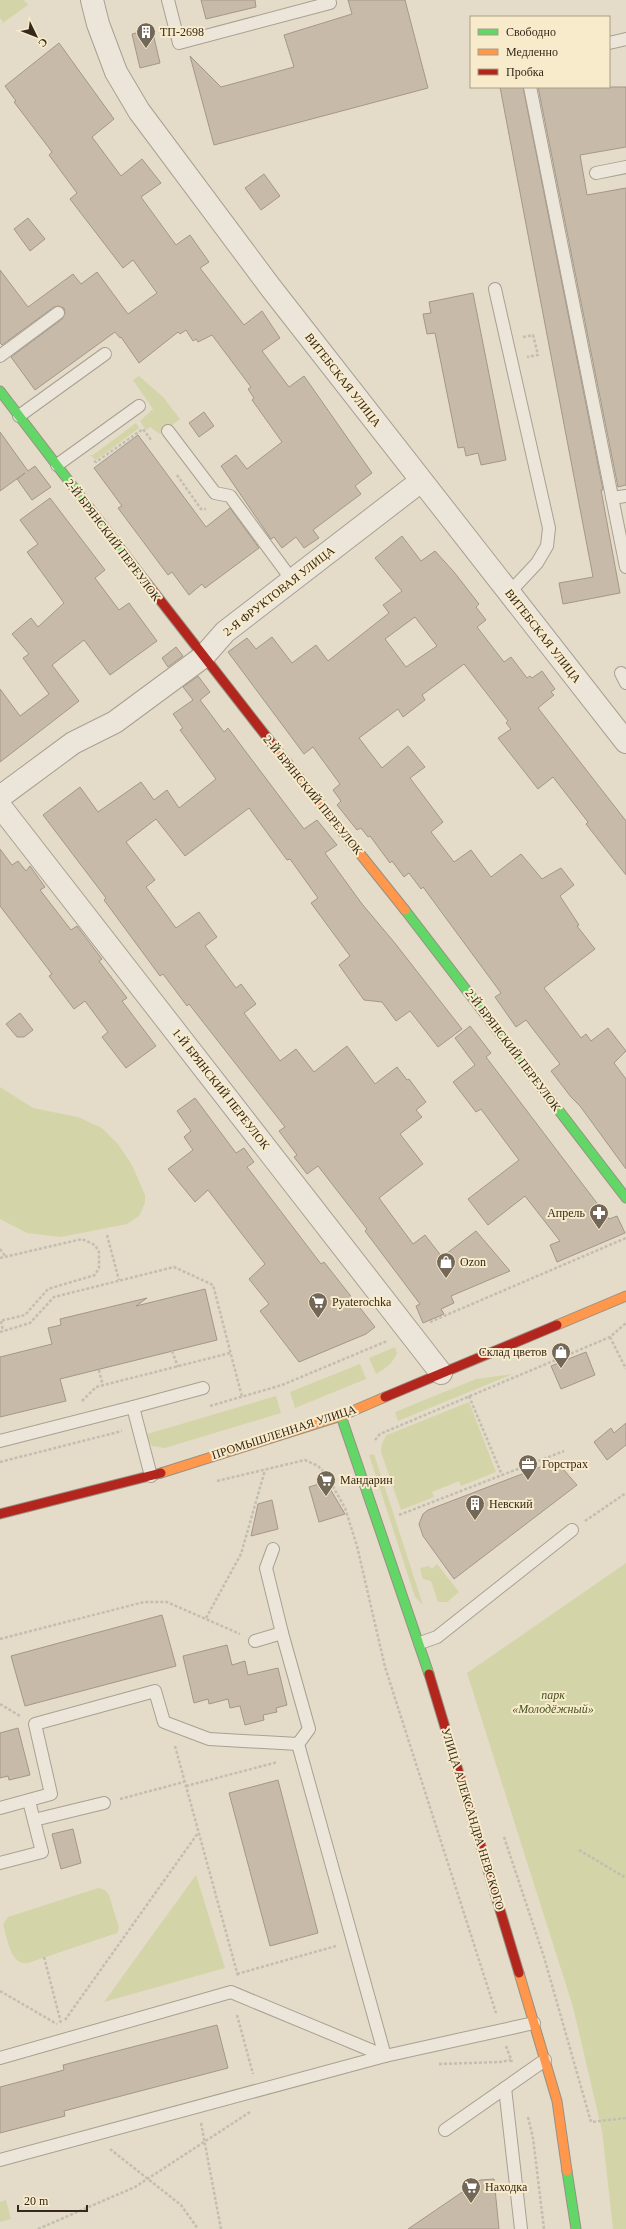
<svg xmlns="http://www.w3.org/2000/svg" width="626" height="2229" font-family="'Times New Roman',serif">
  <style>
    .green { fill: #d4d4a9 }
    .building { fill: #c8baa9; stroke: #a49788; fill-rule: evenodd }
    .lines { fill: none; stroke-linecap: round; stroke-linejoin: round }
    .lane-casing { stroke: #a8a092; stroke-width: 14 }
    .street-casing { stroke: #a8a092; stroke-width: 24 }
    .fast-casing { stroke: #989082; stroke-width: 11 }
    .slow-casing { stroke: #989082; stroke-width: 11 }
    .jam-casing { stroke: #989082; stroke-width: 11 }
    .path { stroke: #c4bdb1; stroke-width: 2.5; stroke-dasharray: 3 2; stroke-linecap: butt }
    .lane { stroke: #ece6da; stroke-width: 12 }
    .street { stroke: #ece6da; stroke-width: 22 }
    .fast { stroke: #63d668; stroke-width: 9 }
    .slow { stroke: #ff974d; stroke-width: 9 }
    .jam { stroke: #b3261e; stroke-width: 9 }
    .labels { text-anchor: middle; stroke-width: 4; stroke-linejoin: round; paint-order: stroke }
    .poi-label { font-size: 12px; fill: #36281a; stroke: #f7ebcc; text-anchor: start }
    .street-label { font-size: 12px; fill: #36281a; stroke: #f7ebcc }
    .park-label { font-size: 12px; font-style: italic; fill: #465420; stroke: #f7ebcc }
  </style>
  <rect width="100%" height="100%" fill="#e4dcc8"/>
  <!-- green -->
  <g class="green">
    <path d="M0 0H24L28 5 0 25 3 22 0 18Z"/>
    <path d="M139 376 163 397 180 419 160 434 150 427 146 430 140 421 153 409 133 380Z"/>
    <path d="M136 423 139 428 96 460 90 455H93Z"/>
    <path d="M0 1087 33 1108 78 1117 102 1128 118 1144 132 1165 145 1195V1203L139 1216 127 1224 61 1237 27 1233 0 1219Z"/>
    <path d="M395 1347 397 1353C393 1363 385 1369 376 1374L369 1358Z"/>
    <path d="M360 1364 366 1379 295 1408 290 1392Z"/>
    <path d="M513 1374 398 1421 395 1412 476 1379Z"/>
    <path d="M276 1396 281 1413 165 1448 152 1446 144 1435Z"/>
    <path d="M469 1402 496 1472 461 1486 459 1481 432 1492 434 1497 401 1510 381 1452C381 1445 383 1440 387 1435Z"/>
    <path d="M374 1454 423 1605 415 1597 369 1455Z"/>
    <path d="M626 1563V2229H613L602 2131 573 2007 467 1673Z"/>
    <path d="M437 1564 459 1592 447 1602H438L431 1581 423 1579 420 1568 429 1566 432 1569Z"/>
    <path d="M196 1875 225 1968 104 2002Z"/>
    <path d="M98 1888 105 1890 109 1895 119 1928 117 1933 28 1963C10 1966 7 1937 3 1924L8 1917Z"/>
    <path d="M6 2200 11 2219 0 2222V2202Z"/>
  </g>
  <!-- building -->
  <g class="building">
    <path d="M201 0H255L256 7 206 19Z"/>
    <path d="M348 0H405L428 88 214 145 190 56 221 87 294 67 284 35 352 14Z"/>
    <path d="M152 29 160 63 140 68 132 34Z"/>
    <path d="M59 43 114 119 92 137 121 176 142 159 161 183 141 197 176 245 190 235 209 262 200 268 244 325 262 311 280 338 262 351 289 387 304 376 372 473 355 486 361 494 313 530 319 538 304 548 296 537 282 548 274 537 271 539 221 466 236 455 247 469 282 442 252 400 254 398 248 389 251 387 212 335 198 342 196 339 193 341 186 330 180 334 178 332 139 363 121 337 120 338 115 332 35 390 11 357 62 319 65 313 64 308 58 306 54 307 2 345 0 343V270L28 307 73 274 81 284 97 272 128 314 157 293 133 260 123 268 70 199 77 193 49 155 52 152 14 102 16 101 5 86Z"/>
    <path d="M500 87H523L603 490H601L620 593 563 604 559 583 593 577Z"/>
    <path d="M538 87H626V147L580 155 587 195 626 188V485L618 487Z"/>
    <path d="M264 174 280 196 261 210 245 188Z"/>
    <path d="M28 218 45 239 30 251 14 229Z"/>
    <path d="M473 293 506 460 481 465 478 453 466 456 464 447 458 448 435 333 427 334 423 314 431 313 429 302Z"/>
    <path d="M204 412 214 426 199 437 189 423Z"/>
    <path d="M0 432 28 471 35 466 51 487 32 500 17 479 25 473 0 491Z"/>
    <path d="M138 435 206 527 230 508 259 548 205 588 202 584 189 595 172 572 168 575 118 508 122 506 94 468Z"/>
    <path d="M50 498 105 570 95 578 119 610 129 603 157 641 110 675 84 640 52 665 79 701 0 762V689L20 716 49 694 23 658 29 654 12 634 31 618 38 627 64 603 27 552 38 544 20 520Z"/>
    <path d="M402 536 421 561 435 551 454 572 479 604 476 607 486 620 477 627 504 662 511 657 527 678 530 676 532 678 542 671 555 689 551 692 554 695 538 708 626 821V875L586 824 588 822 553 777 538 789 498 738 511 729 506 723 508 721 464 664 422 695 425 700 403 717 398 709 359 738 382 768 408 746 425 767 410 778 443 822 431 832 454 862 471 850 491 877 521 854 542 879 561 868 574 885 560 896 579 925 577 926 595 949 544 988 581 1038 586 1034 591 1041 608 1028 626 1051 614 1063 626 1079V1169L580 1106 571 1097 551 1071 560 1064 526 1020 516 1027 495 997 501 993 423 887 421 889 409 873 404 877 392 861 390 863 370 836 368 837 361 828 357 830 337 805 341 801 333 790 340 784 313 747 304 754 228 652 247 638 256 649 272 637 292 663 316 645 328 661 389 613 383 605 402 591 375 558ZM415 617 437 646 406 667 385 639Z"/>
    <path d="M176 647 183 656 168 667 162 658Z"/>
    <path d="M198 676 210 692 200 700 224 732 228 728 304 829 317 820 337 845 325 853 362 904 394 942 462 1029 438 1047 410 1011 396 1021 382 1002 364 1000 339 965 350 956 311 903 318 898 290 859 287 860 249 808 185 856 156 819 126 842 155 880 146 887 176 928 199 912 217 937 205 946 236 988 241 984 256 1004 244 1013 280 1061 296 1049 314 1072 347 1046 375 1084 397 1067 407 1080 409 1079 426 1102 416 1110 422 1117 400 1134 423 1164 379 1198 413 1244 425 1235 442 1257 476 1231 510 1271 451 1296 454 1303 441 1309 444 1314 423 1323 416 1306 420 1304 365 1231 367 1229 318 1166 307 1174 294 1157 297 1155 279 1131 285 1127 189 1004 187 1006 163 974 160 976 104 900 106 898 43 815 80 787 98 812 141 782 154 800 167 790 179 808 216 779 180 730 183 728 173 714 193 700 183 687Z"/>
    <path d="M0 849 12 865 18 861 26 871 30 866 45 887 40 890 71 930 77 926 102 959 99 961 127 998 122 1001 156 1046 126 1068 102 1037 108 1032 85 1001 74 1009 49 976 52 974 0 906Z"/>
    <path d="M20 1013 33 1030 24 1037H17L6 1024Z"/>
    <path d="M470 1026 491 1053 486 1057 609 1219 617 1216 625 1233 557 1262 550 1245 560 1241 525 1196 488 1225 468 1199 519 1160 481 1109 476 1112 453 1082 475 1065 455 1038Z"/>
    <path d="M195 1098 236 1153 244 1148 254 1162 247 1167 321 1264 324 1262 375 1327 366 1334 299 1362 260 1311 269 1304 249 1279 265 1264 208 1190 195 1202 168 1169 193 1150 184 1137 191 1131 177 1111Z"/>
    <path d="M205 1289 217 1340 60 1379 66 1401 0 1417V1357L52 1344 48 1328 61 1325 60 1319 147 1298 136 1306Z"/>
    <path d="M586 1352 595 1375 561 1389 551 1366Z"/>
    <path d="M626 1423V1445L607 1460 594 1442 611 1428 614 1433Z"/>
    <path d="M556 1461 577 1485 454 1579 423 1536 419 1524 423 1514 428 1510Z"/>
    <path d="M326 1482 345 1514 319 1522 309 1487Z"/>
    <path d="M272 1500 278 1529 251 1536 258 1504Z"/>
    <path d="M162 1615 176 1666 25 1706 11 1656Z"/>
    <path d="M227 1645 232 1665 245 1661 248 1675 278 1668 287 1705 276 1708 277 1712 263 1715 264 1720 245 1725 240 1706 230 1708 228 1699 209 1704 208 1699 194 1703 183 1656Z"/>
    <path d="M18 1728 30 1775 9 1780 8 1776 0 1778V1733Z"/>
    <path d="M278 1780 318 1933 270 1946 229 1793Z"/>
    <path d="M73 1829 81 1863 61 1869 52 1834Z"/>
    <path d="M217 2025 228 2068 64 2111 65 2116 0 2133V2087L64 2070 63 2065Z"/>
    <path d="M494 2179 499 2229H408L480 2180Z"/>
  </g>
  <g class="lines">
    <defs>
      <g id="lane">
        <path d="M168 0 179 43 330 3 329 0"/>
        <path d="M609 43 626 39"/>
        <path d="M530 87 626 567"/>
        <path d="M596 173 626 167"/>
        <path d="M495 289 549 528 547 546 537 563 509 593"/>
        <path d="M0 356 58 313"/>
        <path d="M19 416 105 354"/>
        <path d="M168 431 215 493 230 496 292 580"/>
        <path d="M57 465 139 406"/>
        <path d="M612 498 626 496"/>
        <path d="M621 673 626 683"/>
        <path d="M133 1407 203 1388"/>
        <path d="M0 1441 133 1407 151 1476"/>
        <path d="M273 1549 266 1568 282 1633"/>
        <path d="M420 1643 437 1637 572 1530"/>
        <path d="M298 1744 385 2056"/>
        <path d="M0 1808 51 1794 35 1724 155 1691 164 1722 209 1739 298 1744 309 1729 282 1633 255 1641"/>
        <path d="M34 1820 104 1803"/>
        <path d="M0 1863 42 1852 29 1801"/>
        <path d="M0 2058 231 1992 385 2056"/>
        <path d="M505 2088 521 2229"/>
        <path d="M445 2130 545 2060"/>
        <path d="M0 2160 385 2056 534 2023"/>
      </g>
      <g id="street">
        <path d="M92 0 98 24 116 72 139 111 271 288 626 742"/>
        <path d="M0 797 73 743 115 722 203 657 225 632 421 481"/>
        <path d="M0 806 441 1373"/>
      </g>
      <g id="fast">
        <path d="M0 391 146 582"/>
        <path d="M405 910 626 1198"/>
        <path d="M341 1416 429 1674"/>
        <path d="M567 2171 576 2229"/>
      </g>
      <g id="slow">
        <path d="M273 745 405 910"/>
        <path d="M557 1325 626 1296"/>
        <path d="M161 1473 341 1416 385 1397"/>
        <path d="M519 1973 557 2101 567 2171"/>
      </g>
      <g id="jam">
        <path d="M146 582 273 745"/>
        <path d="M385 1397 557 1325"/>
        <path d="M0 1514 161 1473"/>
        <path d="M429 1674 519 1973"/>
      </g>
    </defs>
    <!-- lane casing -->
    <use href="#lane" class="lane-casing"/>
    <!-- street casing -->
    <use href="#street" class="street-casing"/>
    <!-- fast casing -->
    <use href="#fast" class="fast-casing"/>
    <!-- slow casing -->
    <use href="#slow" class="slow-casing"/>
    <!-- jam casing -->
    <use href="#jam" class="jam-casing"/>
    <!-- path -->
    <g class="path">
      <path d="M523 337 533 335 538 355 527 357"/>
      <path d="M94 461 96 462 143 429 151 440"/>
      <path d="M177 475 201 509H206"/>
      <path d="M107 1235 119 1280"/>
      <path d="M0 1249 6 1257"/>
      <path d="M0 1258 82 1239 95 1245 99 1252V1268L95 1275 48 1289 25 1315 0 1321"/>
      <path d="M1 1321 3 1331"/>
      <path d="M430 1322 626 1238"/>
      <path d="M0 1332 30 1323 54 1297 174 1267 213 1285 242 1397"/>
      <path d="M610 1337 626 1369"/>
      <path d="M172 1351 178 1367"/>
      <path d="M99 1370 103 1386"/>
      <path d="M469 1396 502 1475"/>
      <path d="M82 1401 96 1387 230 1353"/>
      <path d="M210 1406 282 1385 387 1341"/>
      <path d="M375 1440 380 1434 610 1337 626 1323"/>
      <path d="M0 1462 122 1431"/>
      <path d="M217 1481 305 1460 318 1466 326 1474 345 1508 357 1546 385 1667 496 2013"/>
      <path d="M399 1515 564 1451"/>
      <path d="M585 1521 626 1493"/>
      <path d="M206 1618 241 1554 265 1470"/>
      <path d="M0 1639 144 1602H167L240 1634"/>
      <path d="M0 1704 20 1716"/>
      <path d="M175 1746 238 1976"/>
      <path d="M186 1786 278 1762"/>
      <path d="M120 1799 184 1782"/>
      <path d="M504 1837 544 1957 591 2122 626 2118"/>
      <path d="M579 1850 626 1878"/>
      <path d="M44 1957 61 2023"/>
      <path d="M237 1974 336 1946"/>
      <path d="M0 1991 57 2024"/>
      <path d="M237 2015 253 2074"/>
      <path d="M65 2020 198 1833"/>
      <path d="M506 2046 512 2062"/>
      <path d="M439 2064 500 2062 511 2060"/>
      <path d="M528 2117 533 2138 544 2229"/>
      <path d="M201 2123 221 2229"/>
      <path d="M110 2149 181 2205 198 2229"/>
      <path d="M38 2229 135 2187 250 2112"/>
    </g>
    <!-- lane -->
    <use href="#lane" class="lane"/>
    <!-- street -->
    <use href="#street" class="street"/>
    <!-- fast -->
    <use href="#fast" class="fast"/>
    <!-- slow -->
    <use href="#slow" class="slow"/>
    <!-- jam -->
    <use href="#jam" class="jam"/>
  </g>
  <!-- icons -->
  <defs>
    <symbol id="building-pin" viewBox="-11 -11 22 30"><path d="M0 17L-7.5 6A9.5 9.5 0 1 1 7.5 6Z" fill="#736757" stroke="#f7ebcc"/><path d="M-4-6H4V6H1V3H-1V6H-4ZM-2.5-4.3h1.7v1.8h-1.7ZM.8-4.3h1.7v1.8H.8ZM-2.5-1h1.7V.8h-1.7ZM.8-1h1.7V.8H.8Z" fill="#fff"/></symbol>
    <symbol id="pharmacy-pin" viewBox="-11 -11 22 30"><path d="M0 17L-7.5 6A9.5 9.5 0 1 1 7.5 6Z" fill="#736757" stroke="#f7ebcc"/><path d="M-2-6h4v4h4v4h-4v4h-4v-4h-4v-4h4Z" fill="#fff"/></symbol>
    <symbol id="shop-pin" viewBox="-11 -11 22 30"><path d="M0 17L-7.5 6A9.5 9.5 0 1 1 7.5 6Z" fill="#736757" stroke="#f7ebcc"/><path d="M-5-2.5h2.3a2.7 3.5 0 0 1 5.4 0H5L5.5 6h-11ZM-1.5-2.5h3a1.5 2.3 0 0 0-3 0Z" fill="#fff"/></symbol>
    <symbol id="supermarket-pin" viewBox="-11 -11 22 30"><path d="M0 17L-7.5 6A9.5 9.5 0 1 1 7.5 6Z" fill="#736757" stroke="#f7ebcc"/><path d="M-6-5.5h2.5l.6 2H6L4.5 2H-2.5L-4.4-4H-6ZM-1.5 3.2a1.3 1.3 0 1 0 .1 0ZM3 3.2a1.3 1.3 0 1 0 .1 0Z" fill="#fff"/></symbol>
    <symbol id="office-pin" viewBox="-11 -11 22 30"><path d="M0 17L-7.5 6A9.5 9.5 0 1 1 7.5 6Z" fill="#736757" stroke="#f7ebcc"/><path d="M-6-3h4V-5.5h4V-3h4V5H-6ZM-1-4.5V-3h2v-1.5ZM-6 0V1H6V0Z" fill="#fff"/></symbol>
  </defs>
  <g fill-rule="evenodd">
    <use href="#building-pin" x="135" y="21" width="22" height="30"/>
    <use href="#pharmacy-pin" x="588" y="1202" width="22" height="30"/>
    <use href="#shop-pin" x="435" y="1251" width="22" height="30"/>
    <use href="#supermarket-pin" x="307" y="1291" width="22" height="30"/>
    <use href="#shop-pin" x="550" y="1341" width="22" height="30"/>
    <use href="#office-pin" x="517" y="1453" width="22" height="30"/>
    <use href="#supermarket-pin" x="315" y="1469" width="22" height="30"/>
    <use href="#building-pin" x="464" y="1493" width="22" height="30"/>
    <use href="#supermarket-pin" x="460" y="2176" width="22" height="30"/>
  </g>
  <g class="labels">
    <!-- poi labels -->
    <g class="poi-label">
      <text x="160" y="36">ТП-2698</text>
      <text x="585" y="1217" text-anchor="end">Апрель</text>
      <text x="460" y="1266">Ozon</text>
      <text x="332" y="1306">Pyaterochka</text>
      <text x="547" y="1356" text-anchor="end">Склад цветов</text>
      <text x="542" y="1468">Горстрах</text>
      <text x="340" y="1484">Мандарин</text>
      <text x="489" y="1508">Невский</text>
      <text x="485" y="2191">Находка</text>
    </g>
    <!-- street labels -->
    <g class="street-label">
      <text transform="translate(343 380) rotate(52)" y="4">ВИТЕБСКАЯ УЛИЦА</text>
      <text transform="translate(113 540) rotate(53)" y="4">2-Й БРЯНСКИЙ ПЕРЕУЛОК</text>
      <text transform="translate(279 591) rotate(-38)" y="4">2-Я ФРУКТОВАЯ УЛИЦА</text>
      <text transform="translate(543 636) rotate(52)" y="4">ВИТЕБСКАЯ УЛИЦА</text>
      <text transform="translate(313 795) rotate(51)" y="4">2-Й БРЯНСКИЙ ПЕРЕУЛОК</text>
      <text transform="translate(513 1050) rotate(53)" y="4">2-Й БРЯНСКИЙ ПЕРЕУЛОК</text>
      <text transform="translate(221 1089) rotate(52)" y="4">1-Й БРЯНСКИЙ ПЕРЕУЛОК</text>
      <text transform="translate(284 1432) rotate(-18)" y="4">ПРОМЫШЛЕННАЯ УЛИЦА</text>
      <text transform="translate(473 1819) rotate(73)" y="4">УЛИЦА АЛЕКСАНДРА НЕВСКОГО</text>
    </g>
    <!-- park labels -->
    <g class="park-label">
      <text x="553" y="1699">парк<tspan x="553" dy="14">«Молодёжный»</tspan></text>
    </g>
  </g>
  <!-- legend -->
  <rect x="470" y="16" width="140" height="72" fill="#f7ebcc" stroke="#aa9d85"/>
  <rect x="478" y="29" width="20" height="6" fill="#63d668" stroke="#aa9d85"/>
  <text x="506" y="36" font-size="12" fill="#36281a">Свободно</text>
  <rect x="478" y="49" width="20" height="6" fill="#ff974d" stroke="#aa9d85"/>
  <text x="506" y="56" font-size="12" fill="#36281a">Медленно</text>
  <rect x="478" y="69" width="20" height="6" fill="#b3261e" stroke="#aa9d85"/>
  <text x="506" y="76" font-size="12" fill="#36281a">Пробка</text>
  <!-- north arrow -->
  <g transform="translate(36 36) rotate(133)" stroke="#f7ebcc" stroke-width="3" paint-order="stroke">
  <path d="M0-3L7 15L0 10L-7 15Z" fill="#36281a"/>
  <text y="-6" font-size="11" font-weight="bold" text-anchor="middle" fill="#36281a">С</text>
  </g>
  <!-- scale -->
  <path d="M18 2205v6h69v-6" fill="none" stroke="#36281a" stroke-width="2"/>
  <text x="24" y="2205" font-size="12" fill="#36281a" stroke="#f7ebcc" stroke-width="3" paint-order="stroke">20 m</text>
</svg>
